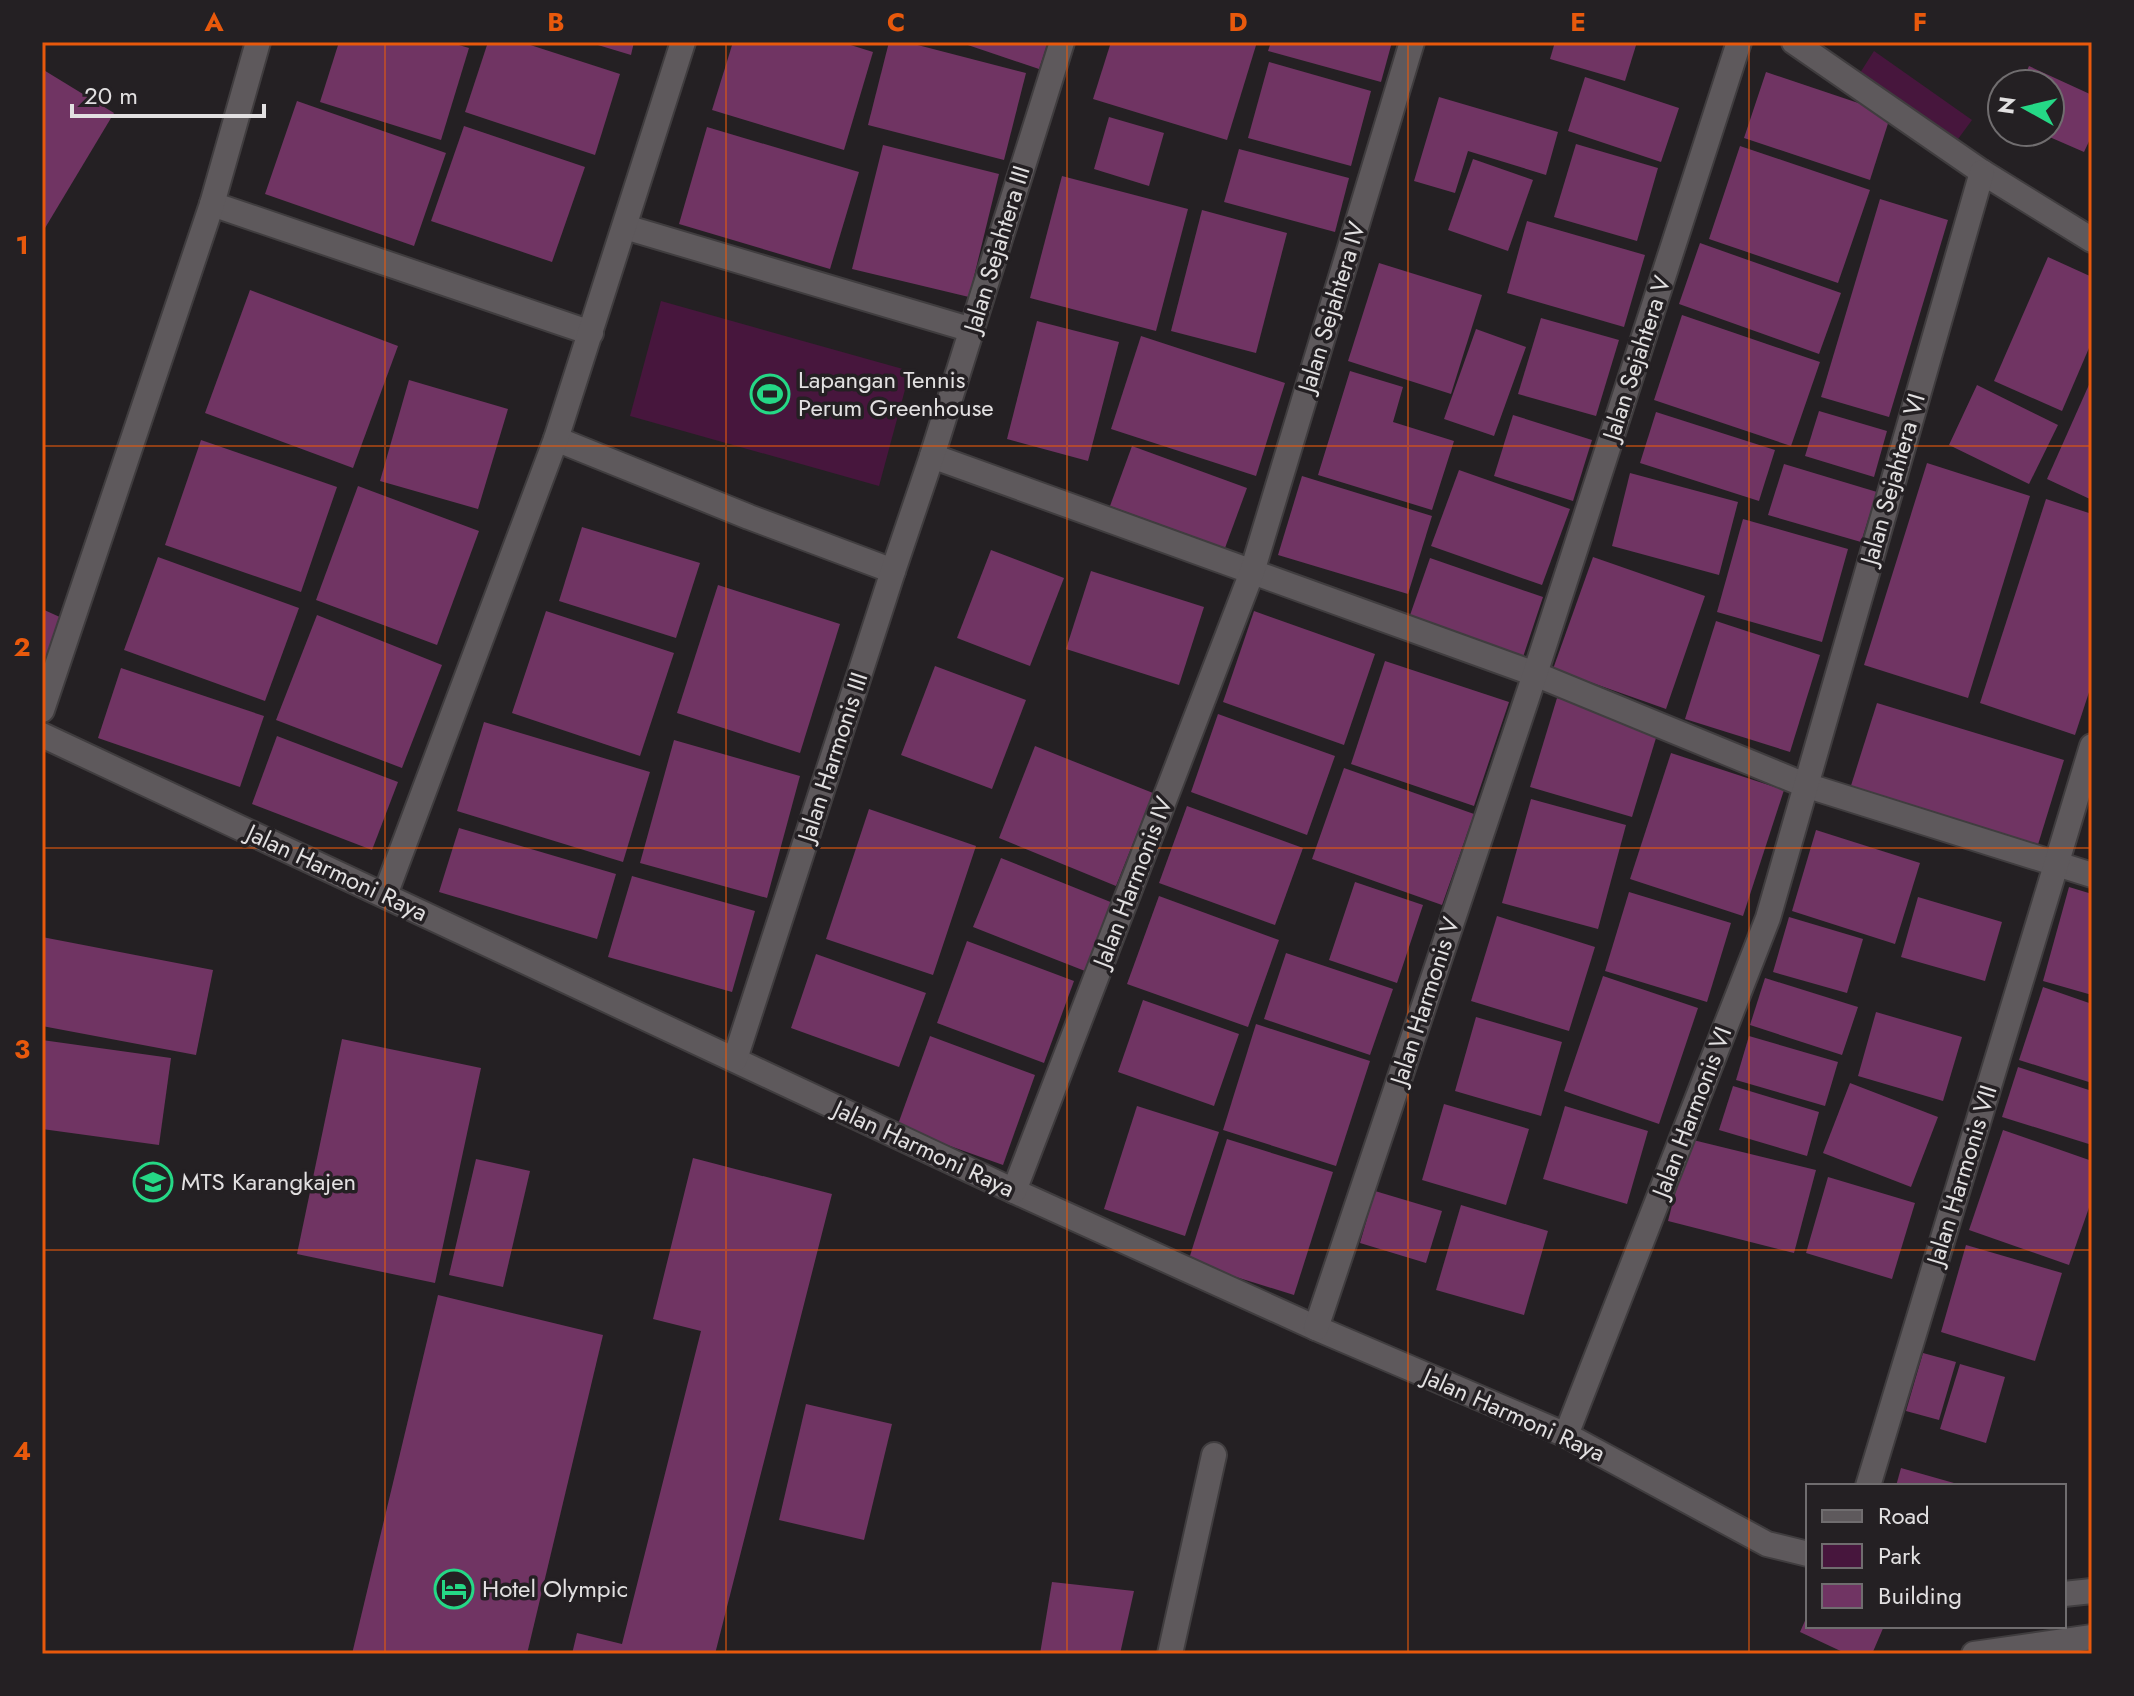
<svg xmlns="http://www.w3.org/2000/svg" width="2134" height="1696" font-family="Jost,sans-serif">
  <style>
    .green { fill: #47163d }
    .building { fill: #703463 }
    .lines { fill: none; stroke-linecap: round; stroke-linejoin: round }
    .lane-casing { stroke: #403d3f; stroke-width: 28 }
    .street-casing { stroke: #403d3f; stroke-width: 28 }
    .lane { stroke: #5e595c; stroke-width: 24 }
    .street { stroke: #5e595c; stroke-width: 24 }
    .grid { fill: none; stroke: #e8590c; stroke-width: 2; stroke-opacity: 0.55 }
    .labels { text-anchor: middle; stroke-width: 7; stroke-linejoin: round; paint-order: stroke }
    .street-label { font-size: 24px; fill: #e2e0e1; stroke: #242023 }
    .poi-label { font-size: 24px; fill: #e2e0e1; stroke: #242023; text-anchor: start }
    .neatline { fill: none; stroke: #e8590c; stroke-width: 3 }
    .grid-label { font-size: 26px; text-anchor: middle; font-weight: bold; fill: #e8590c }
  </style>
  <rect width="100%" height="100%" fill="#242023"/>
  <!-- green -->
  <g class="green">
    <path d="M1874 51 1972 120 1958 139 1860 73Z"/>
    <path d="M661 301 910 371 879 486 630 416Z"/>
  </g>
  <!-- building -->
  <g class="building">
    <path d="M339 42H449L469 48 441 140 320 102Z"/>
    <path d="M488 42H521L620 74 595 155 465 112Z"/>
    <path d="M588 42H634L631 55Z"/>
    <path d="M733 42H841L873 52 844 150 712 110Z"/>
    <path d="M889 42H906L1026 73 1004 160 868 125Z"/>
    <path d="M959 42H1048L1039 69Z"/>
    <path d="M1111 42H1257L1227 140 1093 99Z"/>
    <path d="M1271 42H1392L1381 82 1268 51Z"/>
    <path d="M1555 42H1637L1625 81 1550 59Z"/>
    <path d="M1269 62 1371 91 1351 166 1248 138Z"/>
    <path d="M2029 66 2092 95V135L2084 152 2038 132H2050V84H2021Z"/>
    <path d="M42 69 114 113 42 233Z"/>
    <path d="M1766 72 1891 114 1870 180 1744 138Z"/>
    <path d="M1585 77 1679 108 1661 162 1568 131Z"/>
    <path d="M1439 97 1558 132 1546 175 1468 151 1455 193 1414 181Z"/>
    <path d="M297 101 446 153 414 246 265 194Z"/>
    <path d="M1109 117 1164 133 1149 186 1094 169Z"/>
    <path d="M464 126 585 167 552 262 431 221Z"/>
    <path d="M707 127 859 172 830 269 679 224Z"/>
    <path d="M1576 144 1658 168 1637 241 1554 217Z"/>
    <path d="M883 145 999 174 969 297 852 269Z"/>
    <path d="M1740 146 1870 190 1838 283 1709 239Z"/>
    <path d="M1239 149 1349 178 1335 232 1224 202Z"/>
    <path d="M1473 159 1533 180 1508 251 1448 230Z"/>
    <path d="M1062 176 1188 209 1156 331 1030 298Z"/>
    <path d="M1880 199 1948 220 1889 417 1821 397Z"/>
    <path d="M1202 210 1287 233 1256 353 1171 331Z"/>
    <path d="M1527 221 1645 255 1624 327 1507 293Z"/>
    <path d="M1700 243 1841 293 1819 354 1679 304Z"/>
    <path d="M2048 257 2092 277V341L2062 411 1994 381Z"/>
    <path d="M1379 263 1482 295 1451 394 1348 361Z"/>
    <path d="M250 290 398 346 353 468 205 413Z"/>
    <path d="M1682 315 1820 362 1791 446 1654 400Z"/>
    <path d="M1541 318 1619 340 1596 416 1518 394Z"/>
    <path d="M1037 321 1119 342 1088 461 1007 439Z"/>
    <path d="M1476 329 1526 347 1494 436 1444 419Z"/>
    <path d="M1141 336 1285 383 1256 476 1111 429Z"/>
    <path d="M1350 371 1403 387 1393 422 1454 441 1432 510 1318 475Z"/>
    <path d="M2092 378V500L2047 479Z"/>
    <path d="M409 380 508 409 478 509 380 481Z"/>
    <path d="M1977 385 2058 425 2029 484 1949 445Z"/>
    <path d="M1819 411 1887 431 1874 477 1805 456Z"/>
    <path d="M1656 412 1775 450 1759 501 1640 463Z"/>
    <path d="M1513 415 1592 440 1573 501 1494 476Z"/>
    <path d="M201 440 337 487 301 592 165 545Z"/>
    <path d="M1132 446 1247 488 1225 548 1110 506Z"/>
    <path d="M1927 463 2030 496 1968 698 1864 665Z"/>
    <path d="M1784 464 1877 492 1861 542 1768 515Z"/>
    <path d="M1459 470 1570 509 1542 585 1431 546Z"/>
    <path d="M1630 473 1738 502 1719 575 1612 546Z"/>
    <path d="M1302 476 1432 516 1408 594 1278 555Z"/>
    <path d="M358 486 479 531 437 645 316 600Z"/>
    <path d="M2046 499 2092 514V683L2075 735 1980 703Z"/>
    <path d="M1743 519 1848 549 1822 642 1717 612Z"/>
    <path d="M582 527 700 563 676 638 559 601Z"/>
    <path d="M991 550 1064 578 1030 666 957 638Z"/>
    <path d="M158 557 299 608 265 701 124 650Z"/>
    <path d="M1593 557 1705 596 1666 709 1553 669Z"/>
    <path d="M1430 558 1543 597 1523 657 1409 618Z"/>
    <path d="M1091 571 1204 607 1179 685 1066 649Z"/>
    <path d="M718 585 840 624 800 753 677 713Z"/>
    <path d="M42 609 62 618 42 666Z"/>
    <path d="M546 611 674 653 640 756 512 713Z"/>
    <path d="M1254 611 1375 654 1344 745 1223 702Z"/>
    <path d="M317 615 442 665 402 768 276 720Z"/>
    <path d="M1716 621 1820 655 1790 752 1685 719Z"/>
    <path d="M1385 661 1509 702 1474 806 1351 764Z"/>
    <path d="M935 666 1026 700 992 789 901 755Z"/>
    <path d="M121 668 264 716 240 787 98 738Z"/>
    <path d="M1557 698 1659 728 1632 817 1530 787Z"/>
    <path d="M1877 703 2064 760 2037 848 1849 792Z"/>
    <path d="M1218 714 1335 756 1307 835 1191 792Z"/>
    <path d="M484 722 650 772 623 862 457 811Z"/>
    <path d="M277 736 398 782 372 850 252 804Z"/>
    <path d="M674 740 800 776 767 898 640 863Z"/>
    <path d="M1035 746 1153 793 1116 886 999 838Z"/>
    <path d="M1671 753 1784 790 1743 916 1630 879Z"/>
    <path d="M1344 768 1474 814 1442 905 1312 859Z"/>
    <path d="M1531 799 1626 825 1598 929 1502 903Z"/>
    <path d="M1187 806 1303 848 1275 925 1159 883Z"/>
    <path d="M869 809 976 846 933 975 826 939Z"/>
    <path d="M459 828 616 874 597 939 439 892Z"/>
    <path d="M1816 830 1920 863 1895 944 1792 911Z"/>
    <path d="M1001 858 1113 903 1085 971 973 927Z"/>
    <path d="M632 876 755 911 732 992 608 957Z"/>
    <path d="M1355 882 1423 905 1397 983 1329 960Z"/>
    <path d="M2069 887 2092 894V995L2043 981Z"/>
    <path d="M1629 892 1731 923 1707 1002 1605 971Z"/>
    <path d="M1159 896 1279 940 1248 1027 1127 984Z"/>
    <path d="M1918 897 2002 922 1985 981 1901 957Z"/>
    <path d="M1497 916 1595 947 1569 1031 1471 1001Z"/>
    <path d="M1789 917 1863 939 1847 993 1773 972Z"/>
    <path d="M42 937 213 970 196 1055 42 1026Z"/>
    <path d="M967 941 1074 981 1044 1063 937 1023Z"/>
    <path d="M1286 953 1393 989 1370 1055 1264 1019Z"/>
    <path d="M816 954 926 993 899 1067 791 1028Z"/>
    <path d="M1603 976 1698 1008 1659 1124 1564 1091Z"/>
    <path d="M1765 978 1858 1007 1842 1055 1750 1025Z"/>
    <path d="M2043 987 2092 1004V1083L2019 1060Z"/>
    <path d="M1143 1000 1239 1034 1214 1106 1118 1072Z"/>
    <path d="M1876 1012 1962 1037 1943 1101 1858 1076Z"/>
    <path d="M1476 1017 1562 1042 1541 1116 1455 1091Z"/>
    <path d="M1256 1024 1370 1061 1336 1166 1223 1130Z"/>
    <path d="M930 1036 1035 1075 1003 1165 897 1127Z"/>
    <path d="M1749 1036 1838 1062 1825 1106 1736 1080Z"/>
    <path d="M342 1039 481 1068 435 1283 297 1254Z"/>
    <path d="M42 1040 171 1058 159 1145 42 1129Z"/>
    <path d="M2018 1067 2092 1091V1145L2002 1117Z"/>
    <path d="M1850 1083 1938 1117 1911 1187 1823 1153Z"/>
    <path d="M1733 1086 1819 1112 1807 1156 1719 1130Z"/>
    <path d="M1444 1104 1529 1129 1506 1205 1422 1180Z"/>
    <path d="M1137 1106 1219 1132 1185 1236 1104 1209Z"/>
    <path d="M1565 1106 1648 1131 1627 1204 1543 1179Z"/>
    <path d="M2003 1130 2092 1161V1199L2069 1265 1969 1230Z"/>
    <path d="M1227 1139 1333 1172 1294 1295 1188 1262Z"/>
    <path d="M1689 1139 1816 1170 1794 1253 1668 1221Z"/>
    <path d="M693 1158 832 1194 715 1654H572L577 1633 622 1644 701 1331 653 1319Z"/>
    <path d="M476 1159 530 1171 503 1287 449 1275Z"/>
    <path d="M1828 1177 1915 1203 1892 1279 1806 1253Z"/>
    <path d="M1375 1191 1442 1211 1426 1263 1360 1243Z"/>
    <path d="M1461 1205 1548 1231 1524 1315 1436 1290Z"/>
    <path d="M1966 1245 2062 1273 2035 1361 1941 1332Z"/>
    <path d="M438 1295 603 1335 527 1654H352Z"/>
    <path d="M1923 1353 1956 1362 1939 1420 1906 1411Z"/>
    <path d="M1960 1364 2005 1377 1986 1443 1940 1429Z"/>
    <path d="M806 1404 892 1424 864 1540 779 1520Z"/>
    <path d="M1901 1468 1961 1485V1486H1896Z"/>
    <path d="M1052 1582 1134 1591 1120 1654H1040Z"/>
    <path d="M1808 1614V1626H1884L1872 1654H1847L1800 1632Z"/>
  </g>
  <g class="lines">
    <defs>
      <path id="lane" d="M1170 1654 1214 1455"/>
      <g id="street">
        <path d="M1794 42 1982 172 2092 240"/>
        <path d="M212 204 591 333"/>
        <path d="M625 227 972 330"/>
        <path d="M556 439 749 517 893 571"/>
        <path d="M932 456 1535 674 1805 785 2092 875"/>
        <path d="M42 710 212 204 258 42"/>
        <path d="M42 735 1014 1191 1316 1328 1566 1435 1767 1544 1808 1554"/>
        <path d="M385 895 556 439 683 42"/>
        <path d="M735 1059 893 571 932 456 1062 42"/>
        <path d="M1014 1191 1252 572 1412 42"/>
        <path d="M1316 1328 1535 674 1739 42"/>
        <path d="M1566 1435 1768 918 1982 172"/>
        <path d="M1868 1486 2092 746"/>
        <path d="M2064 1594 2092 1591"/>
        <path d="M1974 1654 2092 1637"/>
      </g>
    </defs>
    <!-- lane casing -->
    <use href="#lane" class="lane-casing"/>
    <!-- street casing -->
    <use href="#street" class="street-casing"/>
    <!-- lane -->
    <use href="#lane" class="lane"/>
    <!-- street -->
    <use href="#street" class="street"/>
  </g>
  <!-- grid -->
  <path class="grid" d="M385 42V1654M726 42V1654M1067 42V1654M1408 42V1654M1749 42V1654M42 446H2092M42 848H2092M42 1250H2092"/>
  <!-- icons -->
  <defs>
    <symbol id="stadium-ring" viewBox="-11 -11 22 22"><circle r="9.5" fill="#242023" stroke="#25d886" stroke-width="1.5"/><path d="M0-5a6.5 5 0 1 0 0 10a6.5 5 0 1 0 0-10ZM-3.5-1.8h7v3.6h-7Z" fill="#25d886"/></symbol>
    <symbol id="school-ring" viewBox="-11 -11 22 22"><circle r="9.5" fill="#242023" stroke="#25d886" stroke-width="1.5"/><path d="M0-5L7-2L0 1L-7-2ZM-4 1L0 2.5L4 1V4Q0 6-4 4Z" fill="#25d886"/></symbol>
    <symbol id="hotel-ring" viewBox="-11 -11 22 22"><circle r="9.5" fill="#242023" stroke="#25d886" stroke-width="1.5"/><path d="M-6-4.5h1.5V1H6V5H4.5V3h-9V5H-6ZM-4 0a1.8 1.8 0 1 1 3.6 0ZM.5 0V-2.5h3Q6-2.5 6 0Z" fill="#25d886"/></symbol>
  </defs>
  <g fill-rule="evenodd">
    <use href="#stadium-ring" x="748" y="372" width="44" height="44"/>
    <use href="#school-ring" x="131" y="1160" width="44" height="44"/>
    <use href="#hotel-ring" x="432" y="1567" width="44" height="44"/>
  </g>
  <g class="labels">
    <!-- street labels -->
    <g class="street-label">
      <text transform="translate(997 249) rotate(-73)" y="8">Jalan Sejahtera III</text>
      <text transform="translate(1332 307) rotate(-73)" y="8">Jalan Sejahtera IV</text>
      <text transform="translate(1637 358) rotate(-72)" y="8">Jalan Sejahtera V</text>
      <text transform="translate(1893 479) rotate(-74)" y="8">Jalan Sejahtera VI</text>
      <text transform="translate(833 757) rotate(-72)" y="8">Jalan Harmonis III</text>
      <text transform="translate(337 873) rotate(25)" y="8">Jalan Harmoni Raya</text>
      <text transform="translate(1133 882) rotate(-69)" y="8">Jalan Harmonis IV</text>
      <text transform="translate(1425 1001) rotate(-72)" y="8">Jalan Harmonis V</text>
      <text transform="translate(1692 1112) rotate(-69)" y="8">Jalan Harmonis VI</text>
      <text transform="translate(924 1149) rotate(25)" y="8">Jalan Harmoni Raya</text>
      <text transform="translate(1962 1175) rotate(-73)" y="8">Jalan Harmonis VII</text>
      <text transform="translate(1514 1415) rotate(24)" y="8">Jalan Harmoni Raya</text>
    </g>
    <!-- poi labels -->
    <g class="poi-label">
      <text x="798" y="388">Lapangan Tennis<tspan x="798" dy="28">Perum Greenhouse</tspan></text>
      <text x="181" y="1190">MTS Karangkajen</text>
      <text x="482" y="1597">Hotel Olympic</text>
    </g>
  </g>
  <!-- border -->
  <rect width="2134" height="1696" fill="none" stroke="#242023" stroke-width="88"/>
  <!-- legend -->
  <rect x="1806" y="1484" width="260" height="144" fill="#242023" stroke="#706d6f" stroke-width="2"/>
  <rect x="1822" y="1510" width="40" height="12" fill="#5e595c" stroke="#706d6f" stroke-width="2"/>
  <text x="1878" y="1524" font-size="24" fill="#e2e0e1">Road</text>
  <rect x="1822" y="1544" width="40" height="24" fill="#47163d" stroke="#706d6f" stroke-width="2"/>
  <text x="1878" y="1564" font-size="24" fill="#e2e0e1">Park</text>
  <rect x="1822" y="1584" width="40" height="24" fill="#703463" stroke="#706d6f" stroke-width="2"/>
  <text x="1878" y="1604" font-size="24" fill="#e2e0e1">Building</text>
  <!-- north arrow -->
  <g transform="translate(2026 108) rotate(278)"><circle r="38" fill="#242023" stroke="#706d6f" stroke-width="2"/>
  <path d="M0-6L14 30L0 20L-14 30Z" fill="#25d886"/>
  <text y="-12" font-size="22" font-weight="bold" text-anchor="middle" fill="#e2e0e1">N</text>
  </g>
  <!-- scale -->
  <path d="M72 104v12h192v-12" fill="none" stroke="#e2e0e1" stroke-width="4"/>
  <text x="84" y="104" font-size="24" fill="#e2e0e1" stroke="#242023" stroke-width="6" paint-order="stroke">20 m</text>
  <rect x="44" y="44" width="2046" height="1608" class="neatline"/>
  <g class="grid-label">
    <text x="214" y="31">A</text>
    <text x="556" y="31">B</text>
    <text x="896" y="31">C</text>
    <text x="1238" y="31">D</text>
    <text x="1578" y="31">E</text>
    <text x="1920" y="31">F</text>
    <text x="22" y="254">1</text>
    <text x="22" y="656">2</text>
    <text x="22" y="1058">3</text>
    <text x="22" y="1460">4</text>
  </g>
</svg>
